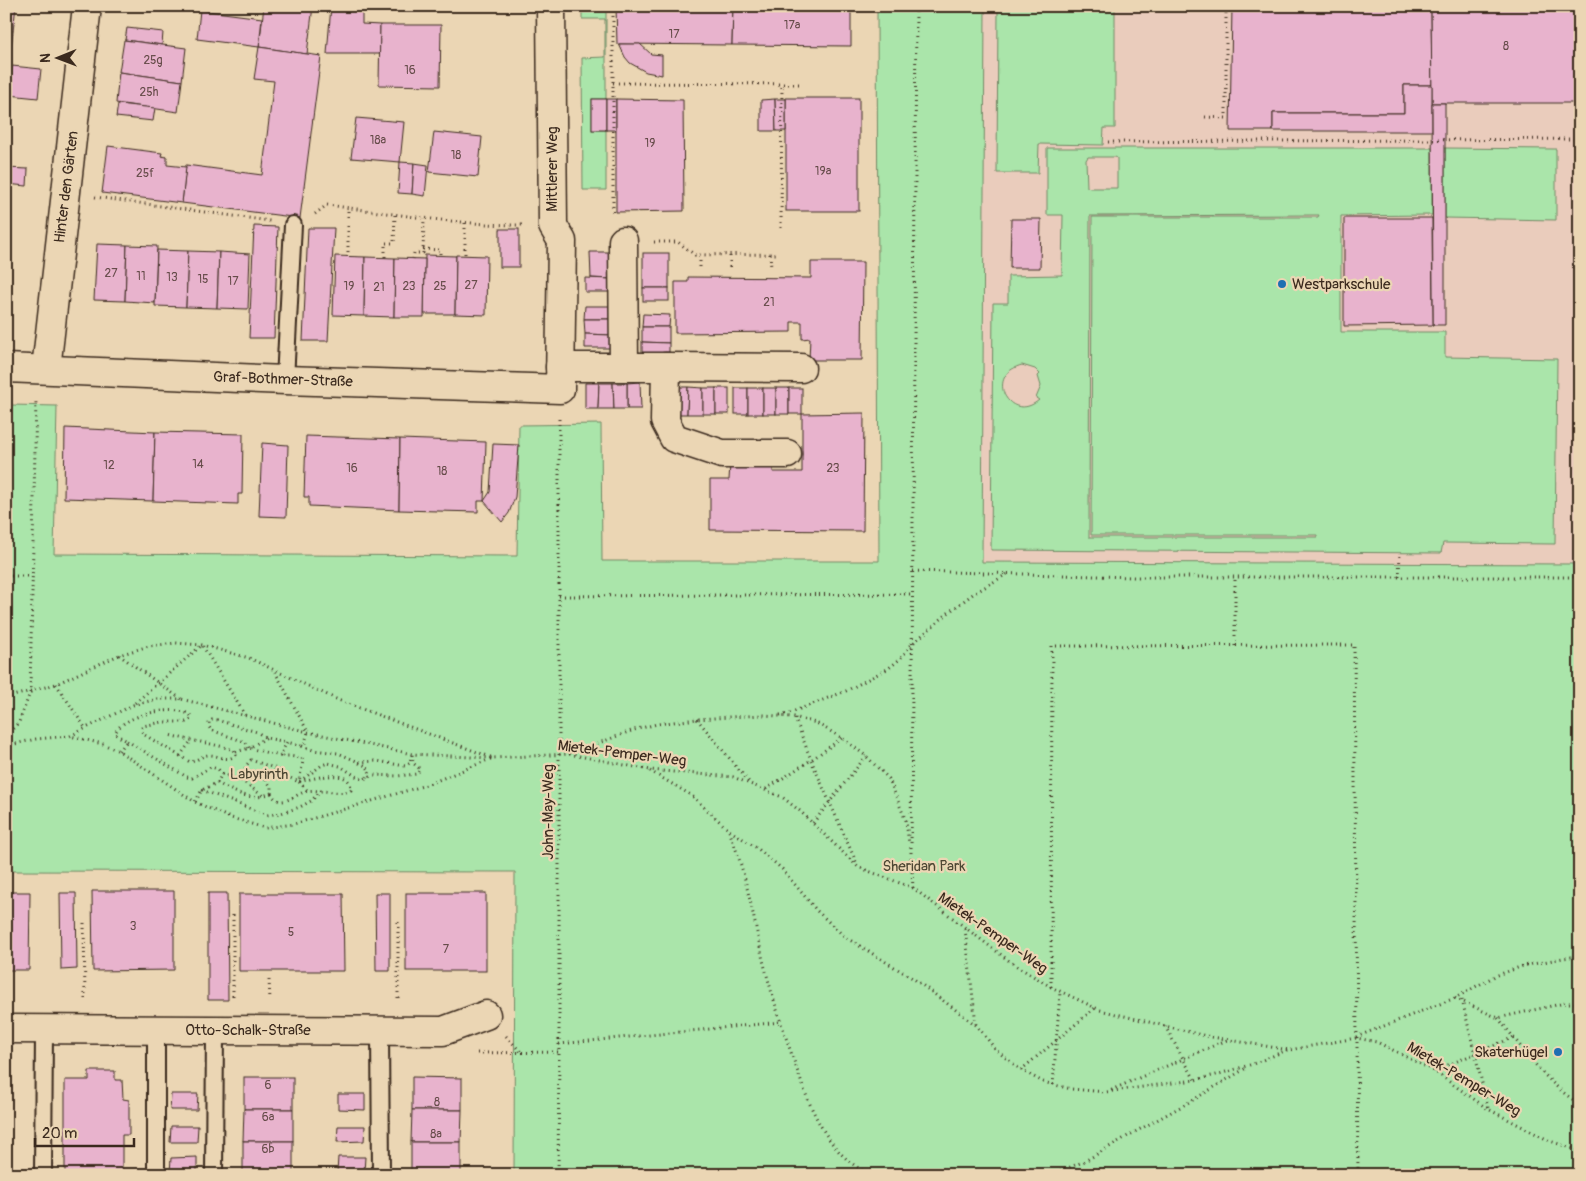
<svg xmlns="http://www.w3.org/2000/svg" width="1586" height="1181" font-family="Pangolin,sans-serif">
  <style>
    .built { fill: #eaccbc }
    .green { fill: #aae5aa; stroke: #728864; fill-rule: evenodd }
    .building { fill: #e8b3cd; stroke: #3b2a1e }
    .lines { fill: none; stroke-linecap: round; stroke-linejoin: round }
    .service-casing { stroke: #3b2a1e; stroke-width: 20 }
    .minor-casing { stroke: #3b2a1e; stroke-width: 31 }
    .path { stroke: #3b2a1e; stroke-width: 3; stroke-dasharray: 1 4; stroke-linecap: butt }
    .service { stroke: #ebd6b4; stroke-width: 16 }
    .minor { stroke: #ebd6b4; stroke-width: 28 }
    .poi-dot { fill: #1f6fb2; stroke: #ebd6b4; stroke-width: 2 }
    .labels { text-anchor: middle; stroke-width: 4.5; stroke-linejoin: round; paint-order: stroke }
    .number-label { font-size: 12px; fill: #664c4a }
    .street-label { font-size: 15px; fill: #3b2a1e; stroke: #ebd6b4 }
    .poi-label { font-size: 15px; fill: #3b2a1e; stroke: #ebd6b4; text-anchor: start }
    .park-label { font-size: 15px; fill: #4c4633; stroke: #ebd6b4 }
  </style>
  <rect width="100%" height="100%" fill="#ebd6b4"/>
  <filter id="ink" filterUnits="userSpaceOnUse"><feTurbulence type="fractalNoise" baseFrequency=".02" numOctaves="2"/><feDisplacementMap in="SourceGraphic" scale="10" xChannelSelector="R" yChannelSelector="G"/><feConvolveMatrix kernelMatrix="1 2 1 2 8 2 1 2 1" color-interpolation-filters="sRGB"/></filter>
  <g filter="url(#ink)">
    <!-- built -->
    <path class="built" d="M985 6H1580V564L982 562Z"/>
    <!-- green -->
    <g class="green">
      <path d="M582 6H606V99H592V130H606V190H583L582 58 605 57V19H582Z"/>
      <path d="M877 6H985L982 562 1580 564V1175H514L515 872 6 871V540L11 405 57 406 54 554 517 556 519 425 601 424 602 561H879Z"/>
      <path d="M998 7H1115V128H1104L1103 145 1039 144 1038 173H997Z"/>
      <path d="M1047 148H1432V215L1341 216V332H1445V357L1557 359 1555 544 1443 543 1441 553 991 550 993 303H1008V276L1062 275 1063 215H1047ZM1088 157H1115L1117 158V188H1090L1087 187 1086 160ZM1319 215 1318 217H1092L1091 535H1318V537H1089L1090 216ZM1022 365 1035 369 1040 374 1038 376 1041 386 1036 398 1039 400C1010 425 983 375 1022 365Z"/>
      <path d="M1445 148 1556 149V220L1445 218Z"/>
    </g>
    <!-- building -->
    <g class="building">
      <path d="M6 6H16L13 31 6 30Z"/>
      <path d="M264 6H313L307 54 259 47Z"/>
      <path d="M331 6H362V24L380 25V54H327Z"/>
      <path d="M616 6H733L732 45 617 44Z"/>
      <path d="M733 6H851V46L732 45Z"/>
      <path d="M1232 6H1431L1432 85H1404V113H1273V131H1230Z"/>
      <path d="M1431 6H1580V103H1432Z"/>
      <path d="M200 10 262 18 259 47 197 39Z"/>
      <path d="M380 25H441L440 86 379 85Z"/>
      <path d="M127 28 163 32 162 45 125 40Z"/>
      <path d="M6 30 13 31 9 63H6Z"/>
      <path d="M124 40 186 48 182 81 119 72Z"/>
      <path d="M619 44H640L651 54 662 55V75L646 72 630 63 625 57Z"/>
      <path d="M259 47 321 56 300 218 182 203 186 165 262 175 274 81 254 79Z"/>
      <path d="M12 66 41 69 38 98 9 95Z"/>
      <path d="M119 72 182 81 178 112 116 103Z"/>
      <path d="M1404 85H1432V131H1273V113H1404Z"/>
      <rect x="786" y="98" width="73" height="113"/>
      <rect x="592" y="99" width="14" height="31"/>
      <rect x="606" y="99" width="10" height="31"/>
      <path d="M616 99 683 100 684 211 616 212Z"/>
      <path d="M775 99 776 131H761V100Z"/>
      <path d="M775 99H786V131H776Z"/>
      <path d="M1432 103H1445V325H1433Z"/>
      <path d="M118 104 155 108 153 121 116 117Z"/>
      <path d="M356 118 404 122 400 162 351 158Z"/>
      <path d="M434 132 482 137 478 177 429 172Z"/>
      <path d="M108 146 162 153 161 156 167 157V165L186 167 182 203 102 193Z"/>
      <path d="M400 162 414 163 412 194 398 193Z"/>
      <path d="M414 163 428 165 425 196 412 194Z"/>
      <path d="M6 168 28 169 27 186 6 184Z"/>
      <path d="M1344 218H1432L1433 325 1344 326Z"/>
      <path d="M1011 219H1041L1040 268H1010Z"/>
      <path d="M254 226 278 227 274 338H249Z"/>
      <path d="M308 228H334L328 341H303Z"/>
      <rect x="500" y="229" width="19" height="38"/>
      <path d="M97 244 127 245 125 301 94 300Z"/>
      <path d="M127 245 157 246 155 303 125 301Z"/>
      <path d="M157 250 188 251 186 307 155 306Z"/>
      <path d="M188 251 219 252 217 308 186 307Z"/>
      <path d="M219 252 250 254 248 309 217 308Z"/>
      <path d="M590 252H610L611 279 591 278Z"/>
      <rect x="643" y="253" width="26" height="35"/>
      <path d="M425 255 456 256 455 314H424Z"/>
      <path d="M456 255 487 256 486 315 455 314Z"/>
      <path d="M335 256 365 257 364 316 333 315Z"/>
      <path d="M365 257 395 258 394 317 364 316Z"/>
      <path d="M395 258 425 259 424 317H394Z"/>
      <path d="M811 262H863L862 360H809L810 338 802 339V322H791V332L675 333V282H688V277L811 278Z"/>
      <path d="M585 278 611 279V292H585Z"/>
      <rect x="643" y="288" width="26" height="13"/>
      <path d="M585 306H611V319H584Z"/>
      <path d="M643 314 670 315 669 327H642Z"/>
      <path d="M584 319H611V335L585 334Z"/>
      <path d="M642 327H669V343L642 342Z"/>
      <path d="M585 334 611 335 610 348H585Z"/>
      <path d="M642 342 669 343V356L642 355Z"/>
      <path d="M640 382 641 409H627V383Z"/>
      <path d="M585 383H599L598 409H585Z"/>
      <path d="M599 383H613L614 409H598Z"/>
      <path d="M613 383H627V409H614Z"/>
      <path d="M674 387H688L687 414H674Z"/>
      <path d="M688 387 703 388V414H687Z"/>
      <rect x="703" y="388" width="13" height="26"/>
      <rect x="716" y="388" width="13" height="26"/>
      <rect x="735" y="388" width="13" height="26"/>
      <rect x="748" y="388" width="15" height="26"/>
      <rect x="763" y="388" width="13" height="26"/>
      <rect x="776" y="388" width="13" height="26"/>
      <rect x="789" y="388" width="13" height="26"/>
      <path d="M864 413 863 531 710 530V480H729L730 464 773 463V472H802V414Z"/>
      <path d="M65 428 155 432 153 501 64 498Z"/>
      <path d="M155 432 243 434 242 494H238V504L153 501Z"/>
      <path d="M306 436 400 439 399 510 309 506V497H304Z"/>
      <path d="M400 439 486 442 484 501H478V512L399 510Z"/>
      <path d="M262 443 288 445 286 517 259 516Z"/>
      <path d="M493 444 519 445 515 497 509 513 502 522 484 501 490 492Z"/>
      <path d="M92 891H174V970L93 971Z"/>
      <path d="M6 892H30L29 970H6Z"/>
      <path d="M60 893H76L77 969 61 970Z"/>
      <path d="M208 893H227L228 1000H208Z"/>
      <path d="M375 893H390V971H376Z"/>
      <rect x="406" y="893" width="80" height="78"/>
      <path d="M239 894H343L344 971H239Z"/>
      <path d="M89 1071H115V1080H122L123 1099 129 1100V1135H122V1175H65V1080H89Z"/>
      <rect x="244" y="1077" width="49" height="32"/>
      <path d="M412 1077 462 1078V1110H412Z"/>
      <path d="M171 1094H198L197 1110H170Z"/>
      <path d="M338 1094H365V1110L338 1109Z"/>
      <path d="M244 1109H293V1141H243Z"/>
      <path d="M412 1110H462L461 1142H411Z"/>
      <path d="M171 1126H198L197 1142H170Z"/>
      <path d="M338 1126H365L364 1141 337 1142Z"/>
      <rect x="243" y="1141" width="50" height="32"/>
      <rect x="411" y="1142" width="50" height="32"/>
      <path d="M197 1157V1174L170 1173 171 1158Z"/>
      <path d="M338 1157H365L364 1172 337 1173Z"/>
      <rect x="243" y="1173" width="50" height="2"/>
    </g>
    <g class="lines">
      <defs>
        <g id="service">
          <path d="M285 380 293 225"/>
          <path d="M380 1031 381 1175"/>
          <path d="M43 1175 44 1030"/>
          <path d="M156 1175V1030"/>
          <path d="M214 1175 215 1030"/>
        </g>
        <g id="minor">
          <path d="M623 241 624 367"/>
          <path d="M560 367H666L665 421 674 438 722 454H787"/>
          <path d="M666 367 801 368"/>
          <path d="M6 368 285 380 560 389 562 241 553 226 551 6"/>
          <path d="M46 369 87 6"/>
          <path d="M6 1029 443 1031 486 1015"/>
        </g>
      </defs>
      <!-- service casing -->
      <use href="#service" class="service-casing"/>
      <!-- minor casing -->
      <use href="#minor" class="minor-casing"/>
      <!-- path -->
      <g class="path">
        <path d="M613 6V212"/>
        <path d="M613 83 801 84"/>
        <path d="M1205 117 1226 118V6"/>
        <path d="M1108 142 1580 139"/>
        <path d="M95 197 270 221"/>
        <path d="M315 214 327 205C391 213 456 225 522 225"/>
        <path d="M465 223V255"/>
        <path d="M781 228 782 83"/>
        <path d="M654 242H678L695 255 776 254"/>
        <path d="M423 249 440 250V256"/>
        <path d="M770 254 771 268"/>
        <path d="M348 257V208"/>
        <path d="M385 257V243H394L395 214"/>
        <path d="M413 259 414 253H423L424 218"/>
        <path d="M700 267V254"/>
        <path d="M730 267V255"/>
        <path d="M913 571 1133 577H1580"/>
        <path d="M6 576H31"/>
        <path d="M1399 577 1400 552"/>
        <path d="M559 596 913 594"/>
        <path d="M1235 646V577"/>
        <path d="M119 655 181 699"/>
        <path d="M56 684 86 729"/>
        <path d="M6 698 56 684 119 655 149 646 176 643 202 645 249 658 338 700 493 758 569 754 650 770 733 777 782 797 800 811 858 867 913 888 1012 963 1051 987 1100 1010 1206 1036 1289 1050 1356 1038 1377 1042 1434 1071 1488 1109 1550 1141 1580 1151"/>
        <path d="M135 703 202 645 245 715"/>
        <path d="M780 715 792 712 846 691 889 668 900 659 912 644 953 609 973 594 1007 574"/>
        <path d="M795 718 811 760 857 864"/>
        <path d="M697 719 749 782"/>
        <path d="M6 736 19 722 30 693 36 399"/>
        <path d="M266 738 249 748 248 745 245 742 211 730 209 727V722L212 720H217L257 732 266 738 287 742"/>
        <path d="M127 741 187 777 192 778 211 767 218 769 222 774 217 783 202 790 195 802"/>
        <path d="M6 746 36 739 70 736 133 705 158 699H181L308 732 412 754 493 758 426 785 294 824 265 828 228 817 195 802 119 751 103 744 70 736"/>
        <path d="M302 746 313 750 338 753 359 762 377 761 405 766 410 763 411 757"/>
        <path d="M119 751 127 741 115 734C120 715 178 703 191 716V719L186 722H163L143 726 141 729 143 734 190 762C197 761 202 755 209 755 220 755 226 763 236 755L234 750C212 743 191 741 169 735"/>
        <path d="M236 752 249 748 280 756 287 742 301 746 305 743 308 732 274 670"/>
        <path d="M569 754 634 730 657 724 697 719 763 715 794 717 816 723 842 738 866 756 889 779 906 821 909 844"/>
        <path d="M180 756 191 741"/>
        <path d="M359 763 366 766 370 771 367 777"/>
        <path d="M650 771 691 795 729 830 757 848 782 869 817 911 845 937 914 979 976 1025 997 1051 1021 1070 1043 1082 1071 1089 1106 1092 1195 1080 1216 1075 1253 1064 1287 1050"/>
        <path d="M222 774 242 781 263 796 271 793V786L265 779 246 771 245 767 251 760 277 769 288 777 299 782 322 765 328 763 340 766 359 778 364 779 373 775 398 776 417 774 420 769 413 763 412 754"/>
        <path d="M299 782 308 791"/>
        <path d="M217 783C231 790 247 800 263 796"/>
        <path d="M766 789 811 760 842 738"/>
        <path d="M202 790 267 815 281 813 300 807 311 801 321 791C331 791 343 795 351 790 352 766 311 779 299 782L303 761 302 758 289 756H280"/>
        <path d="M271 793C281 811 295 793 308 791 312 790 317 791 321 791"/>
        <path d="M813 823 866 756"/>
        <path d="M729 831C746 872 753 916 763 960 771 992 781 1024 792 1055 807 1099 824 1155 872 1175"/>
        <path d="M913 888 911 854 916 6"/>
        <path d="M233 915V1000"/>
        <path d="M398 922V1002"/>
        <path d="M84 923 85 999"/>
        <path d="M965 929 976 1024"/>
        <path d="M269 980 270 1000"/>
        <path d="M1051 987 1052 646 1354 645 1358 1175"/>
        <path d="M1455 998 1498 1018 1565 1003H1580"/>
        <path d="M1462 1000 1488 1108"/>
        <path d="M1498 1018C1523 1048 1546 1084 1580 1104"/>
        <path d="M1165 1026 1195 1080"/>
        <path d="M506 1036 521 1052"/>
        <path d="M1356 1037 1455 998 1495 976 1523 966 1563 958 1580 956"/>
        <path d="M559 1044 781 1022"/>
        <path d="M477 1053 559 1052"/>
        <path d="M1021 1070 1095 1008"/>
        <path d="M1434 1071 1514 1037"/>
        <path d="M1053 1085 1060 992"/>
        <path d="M1111 1090 1227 1040"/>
        <path d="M558 1175 559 1052V419"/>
        <path d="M1051 1175 1085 1161 1135 1132 1193 1100 1248 1067"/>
      </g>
      <!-- service -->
      <use href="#service" class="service"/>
      <!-- minor -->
      <use href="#minor" class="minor"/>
    </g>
  </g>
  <!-- markers -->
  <g class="poi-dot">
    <circle cx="1282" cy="284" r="5"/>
    <circle cx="1558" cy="1052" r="5"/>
  </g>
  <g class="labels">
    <!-- number labels -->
    <g class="number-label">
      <text x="792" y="29">17a</text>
      <text x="674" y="38">17</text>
      <text x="1506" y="50">8</text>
      <text x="153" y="64">25g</text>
      <text x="410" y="74">16</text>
      <text x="149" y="96">25h</text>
      <text x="378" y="144">18a</text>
      <text x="650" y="147">19</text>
      <text x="456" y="159">18</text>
      <text x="823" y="175">19a</text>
      <text x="145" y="177">25f</text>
      <text x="111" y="277">27</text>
      <text x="141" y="280">11</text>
      <text x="172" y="281">13</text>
      <text x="203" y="283">15</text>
      <text x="233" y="285">17</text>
      <text x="471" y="289">27</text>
      <text x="349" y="290">19</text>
      <text x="409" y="290">23</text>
      <text x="440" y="290">25</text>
      <text x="379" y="291">21</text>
      <text x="769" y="306">21</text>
      <text x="198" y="468">14</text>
      <text x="109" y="469">12</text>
      <text x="352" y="472">16</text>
      <text x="833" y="472">23</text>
      <text x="442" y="475">18</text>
      <text x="133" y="930">3</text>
      <text x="291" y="936">5</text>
      <text x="446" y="953">7</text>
      <text x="268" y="1089">6</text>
      <text x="437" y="1106">8</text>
      <text x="268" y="1121">6a</text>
      <text x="436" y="1138">8a</text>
      <text x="268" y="1153">6b</text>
    </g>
    <!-- street labels -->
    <g class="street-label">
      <text transform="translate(552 169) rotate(-90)" y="5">Mittlerer Weg</text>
      <text transform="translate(66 187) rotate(-83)" y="5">Hinter den Gärten</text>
      <text transform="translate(283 379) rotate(2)" y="5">Graf-Bothmer-Straße</text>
      <text transform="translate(622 753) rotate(7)" y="5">Mietek-Pemper-Weg</text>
      <text transform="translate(548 812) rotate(-90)" y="5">John-May-Weg</text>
      <text transform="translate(993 933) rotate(35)" y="5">Mietek-Pemper-Weg</text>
      <text x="248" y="1035">Otto-Schalk-Straße</text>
      <text transform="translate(1464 1079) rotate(31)" y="5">Mietek-Pemper-Weg</text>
    </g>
    <!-- poi labels -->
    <g class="poi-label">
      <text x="1292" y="289">Westparkschule</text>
      <text x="1548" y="1057" text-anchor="end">Skaterhügel</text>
    </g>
    <!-- park labels -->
    <g class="park-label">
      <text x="259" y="779">Labyrinth</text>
      <text x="924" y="871">Sheridan Park</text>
    </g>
  </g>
  <!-- margin -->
  <rect width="1586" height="1181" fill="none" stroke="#ebd6b4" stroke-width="25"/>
  <rect x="12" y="12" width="1561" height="1156" fill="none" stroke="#3b2a1e" stroke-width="2" filter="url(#ink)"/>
  <!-- north arrow -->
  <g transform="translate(58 58) rotate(269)" stroke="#ebd6b4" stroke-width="4" paint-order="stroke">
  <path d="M0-4L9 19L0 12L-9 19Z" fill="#3b2a1e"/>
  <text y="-8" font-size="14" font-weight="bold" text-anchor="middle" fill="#3b2a1e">N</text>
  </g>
  <!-- scale -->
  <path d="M35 1138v8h99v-8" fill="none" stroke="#3b2a1e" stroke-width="2.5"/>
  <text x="42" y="1138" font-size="15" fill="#3b2a1e" stroke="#ebd6b4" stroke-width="4" paint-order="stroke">20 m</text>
</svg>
